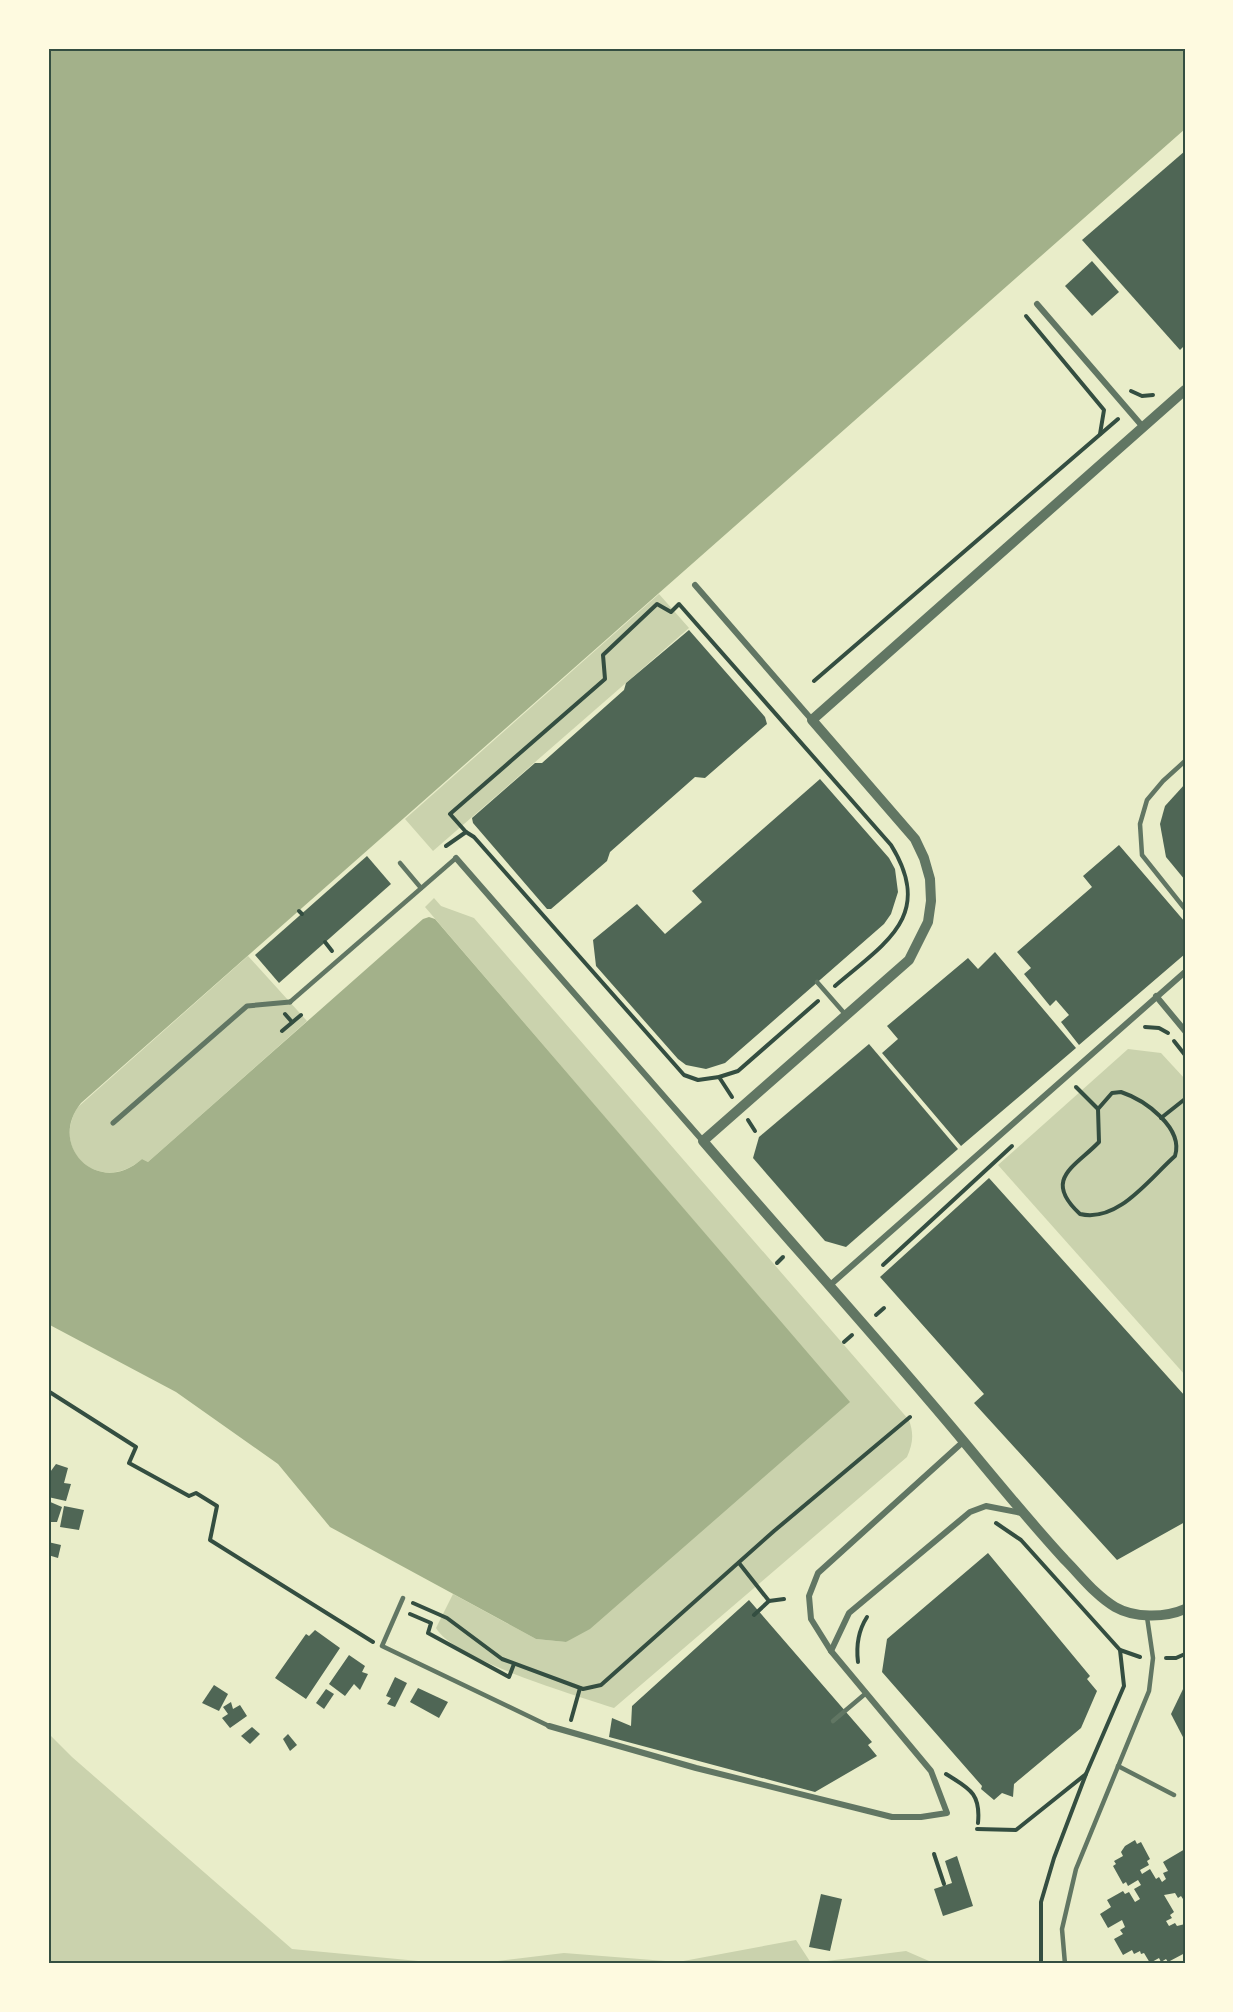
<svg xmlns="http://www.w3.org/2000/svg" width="1233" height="2012" font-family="'Noto Sans',sans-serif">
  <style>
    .green { fill: #cad2ad }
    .water { fill: #a3b18a }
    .building { fill: #4f6655 }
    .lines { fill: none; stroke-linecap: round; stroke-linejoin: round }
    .path { stroke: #344e41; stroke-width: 4 }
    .service { stroke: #617663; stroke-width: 4.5 }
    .pedestrian { stroke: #617663; stroke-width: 5 }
    .minor { stroke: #617663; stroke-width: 6 }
    .tertiary { stroke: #617663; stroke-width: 10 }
    .neatline { fill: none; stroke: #344e41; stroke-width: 2 }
  </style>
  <rect width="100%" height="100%" fill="#e9edc9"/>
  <!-- green -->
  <g class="green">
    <path d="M659 594 689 628 433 851 405 819Z"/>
    <path d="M434 898 441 906 474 918 909 1420C914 1434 913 1443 907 1457L614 1708C576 1695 454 1660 436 1628L453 1594 536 1639 566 1642 849 1402 425 907Z"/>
    <path d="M248 956 307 1021 148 1162 142 1159C102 1195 49 1152 78 1107Z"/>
    <path d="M1128 1049 1161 1053 1185 1079V1375L998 1165Z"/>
    <path d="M48 1733 72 1757 292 1949 450 1964H48Z"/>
    <path d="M796 1940 811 1963 906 1951 936 1964H473L564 1953 678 1962Z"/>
  </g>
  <!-- water -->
  <path class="water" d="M48 48H1185V129L81 1103C46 1146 99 1198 142 1159L148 1162 423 919 429 917 435 919 850 1402 590 1629 566 1642 536 1639 330 1527 278 1464 176 1392 48 1324Z"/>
  <!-- building -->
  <g class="building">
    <path d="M1185 151V345L1180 350 1082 240Z"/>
    <path d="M1092 261 1119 292 1092 316 1065 286Z"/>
    <path d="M689 630 765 717 767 724 705 778 695 777 686 785 610 852 607 861 551 909H547L473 823 472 818 535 763H542L624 690 626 683Z"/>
    <path d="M820 779 889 858 895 869 898 892 891 914 884 924 725 1063 706 1069 686 1065 678 1059 596 966 593 940 637 904 665 934 702 902 692 891Z"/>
    <path d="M1185 784V880L1166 857 1160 824 1165 806Z"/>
    <path d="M1119 845 1185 922V954L1079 1045 1061 1022 1069 1015 1056 1000 1050 1006 1024 974 1031 968 1017 952 1092 887 1083 876Z"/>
    <path d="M367 856 391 884 279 983 255 955Z"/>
    <path d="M995 952 1076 1048 961 1146 882 1053 898 1039 887 1026 968 958 978 969Z"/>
    <path d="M869 1044 958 1149 846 1247 825 1241 753 1158 759 1137Z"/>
    <path d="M989 1178 1185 1396V1522L1117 1560 974 1403 984 1394 880 1277Z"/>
    <path d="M56 1464 68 1468 64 1483 71 1484 66 1501 48 1497V1475Z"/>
    <path d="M48 1501 62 1507 57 1522H48Z"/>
    <path d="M64 1506 84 1510 79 1530 60 1527Z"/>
    <path d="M48 1542 61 1545 58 1558 48 1555Z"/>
    <path d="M988 1553 1090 1676 1087 1679 1097 1691 1081 1728 1014 1784 1013 1797 1002 1793 994 1800 981 1789 982 1786 882 1672 887 1639Z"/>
    <path d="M749 1600 872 1742 868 1745 877 1756 815 1792 609 1737 612 1718 631 1726 632 1706Z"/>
    <path d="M315 1630 340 1648 306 1699 275 1678 306 1634 309 1636Z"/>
    <path d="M349 1655 365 1666 362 1672 368 1674 360 1690 354 1684 345 1696 329 1684Z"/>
    <path d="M395 1677 407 1683 395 1707 387 1704 391 1698 386 1696Z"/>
    <path d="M214 1685 228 1694 219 1711 202 1703Z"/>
    <path d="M1185 1685V1741L1171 1714Z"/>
    <path d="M418 1688 448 1702 439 1718 410 1702Z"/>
    <path d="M326 1689 334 1694 324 1709 316 1703Z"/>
    <path d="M231 1702 233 1709 240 1705 247 1716 230 1728 222 1718 228 1714 223 1707Z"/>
    <path d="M252 1727 260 1734 250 1744 241 1736Z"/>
    <path d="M288 1734 297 1745 290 1751 283 1739Z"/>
    <path d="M1135 1840 1137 1844 1141 1842 1150 1859 1147 1861 1149 1865 1140 1870 1142 1874 1150 1869 1156 1879 1159 1877 1162 1882 1166 1879 1163 1873 1168 1871 1163 1862 1185 1849V1902L1181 1896 1178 1898 1175 1893 1164 1895 1174 1912 1170 1915 1172 1918 1166 1921 1169 1926 1175 1923 1177 1926 1185 1924V1953L1168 1962 1166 1959 1161 1962 1159 1958 1150 1963 1144 1953 1141 1954 1140 1951 1134 1954 1132 1950 1123 1955 1114 1939 1123 1934 1120 1930 1125 1927 1122 1920 1108 1928 1100 1914 1111 1907 1107 1900 1123 1891 1125 1894 1129 1892 1135 1902 1140 1899 1134 1889 1141 1885 1138 1880 1128 1886 1126 1882 1123 1884 1113 1866 1116 1864 1114 1861 1123 1856 1121 1852 1125 1846Z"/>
    <path d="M957 1856 973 1906 943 1916 934 1889 952 1883 945 1861Z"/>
    <path d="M821 1894 842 1899 830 1951 809 1947Z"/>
  </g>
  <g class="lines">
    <!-- path -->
    <g class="path">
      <path d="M1026 316 1104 410 1100 434"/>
      <path d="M1131 391 1142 396 1153 395"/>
      <path d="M814 681 1118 419"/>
      <path d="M466 832 450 814 605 679 603 655 657 604 671 612 679 604 891 845C935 916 885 943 835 986"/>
      <path d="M446 846 466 832 474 837 684 1075 698 1080 719 1077 738 1071 818 1001"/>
      <path d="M299 911 302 914"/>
      <path d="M325 942 332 951"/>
      <path d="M285 1014 292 1022"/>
      <path d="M1145 1027 1159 1028 1168 1033"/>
      <path d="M282 1031 301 1015"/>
      <path d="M1174 1041 1185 1055"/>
      <path d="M719 1077 732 1097"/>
      <path d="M1076 1087 1098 1109"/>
      <path d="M1121 1092C1145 1100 1184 1128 1175 1156 1149 1179 1118 1223 1080 1214 1042 1179 1075 1167 1099 1142L1098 1109 1112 1093Z"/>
      <path d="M1161 1118 1185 1099"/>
      <path d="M748 1120 755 1131"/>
      <path d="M777 1263 783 1257"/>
      <path d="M883 1265 1012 1146"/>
      <path d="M876 1315 884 1308"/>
      <path d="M844 1342 852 1335"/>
      <path d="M48 1391 136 1447 129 1463 189 1496 196 1493 217 1506 210 1540 373 1642"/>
      <path d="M996 1523 1021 1540 1120 1650 1140 1657"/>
      <path d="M739 1563 769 1601"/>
      <path d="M413 1603 447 1618 502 1659 583 1689 601 1685 774 1531 910 1417"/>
      <path d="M410 1614 431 1623 428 1633 509 1677 514 1664"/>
      <path d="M754 1615 769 1601 784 1599"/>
      <path d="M1166 1658H1176L1185 1654"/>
      <path d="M858 1662C856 1646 858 1631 867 1617"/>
      <path d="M571 1720 580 1688"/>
      <path d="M946 1774C968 1788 981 1792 978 1823"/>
      <path d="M977 1829 1016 1830 1086 1774 1124 1686 1120 1650"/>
      <path d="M934 1854 944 1884"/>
      <path d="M1041 1964V1902L1054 1858 1086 1774"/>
    </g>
    <!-- service -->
    <g class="service">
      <path d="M1185 761 1163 781 1147 800 1140 824 1142 855 1185 909"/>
      <path d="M400 863 421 888"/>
      <path d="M817 982 845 1014"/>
      <path d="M290 1002 456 858"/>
      <path d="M403 1598 382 1646 549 1726"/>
      <path d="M833 1721 865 1694"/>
      <path d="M1118 1766 1174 1795"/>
      <path d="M1065 1964 1062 1929 1076 1869 1149 1691 1153 1658 1147 1617"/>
    </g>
    <!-- pedestrian -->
    <path class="pedestrian" d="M113 1123 247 1006 290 1002"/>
    <!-- minor -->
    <g class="minor">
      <path d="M1037 304 1143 427"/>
      <path d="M695 585 812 720"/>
      <path d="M456 858 703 1141"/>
      <path d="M1156 996 1185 1031"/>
      <path d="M829 1286 1185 972"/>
      <path d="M831 1651 849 1613 970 1512 986 1506 1022 1513"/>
      <path d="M549 1726 696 1768 892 1817H921L947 1813 931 1771 831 1651 811 1619 809 1596 818 1573 964 1441"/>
    </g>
    <!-- tertiary -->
    <path class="tertiary" d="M1185 390 812 720 915 839 924 858 930 879 931 901 928 922 909 960 703 1141C790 1242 880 1341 965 1443 998 1483 1030 1522 1065 1560 1081 1576 1095 1595 1115 1607 1134 1618 1165 1618 1185 1609"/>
  </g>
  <!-- border -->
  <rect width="1233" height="2012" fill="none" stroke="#fefae0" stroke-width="99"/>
  <rect x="50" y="50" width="1134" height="1912" class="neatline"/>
</svg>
